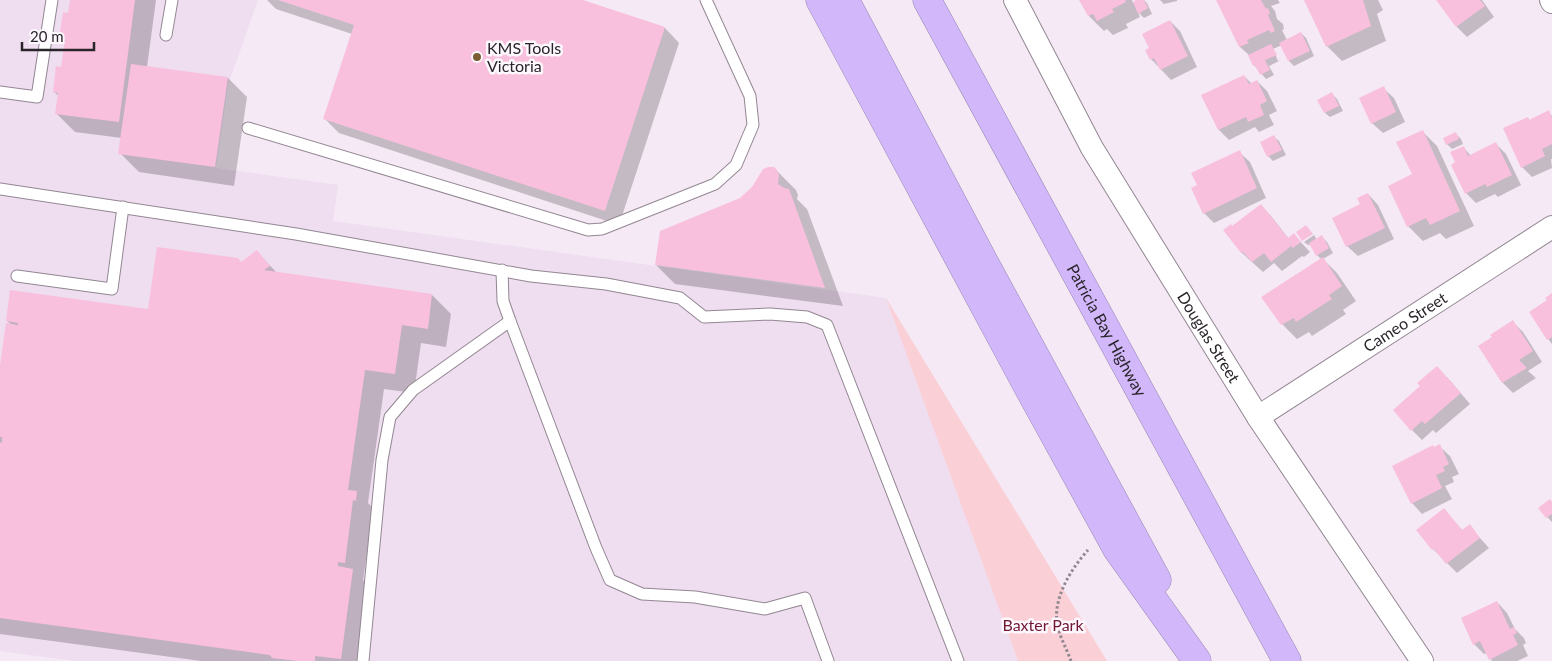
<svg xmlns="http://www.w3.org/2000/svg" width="1552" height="661" font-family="Lato,sans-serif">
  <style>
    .built { fill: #efddf0 }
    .green { fill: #facfd5 }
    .shadow { fill: #0003 }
    .building { fill: #f9c0dd }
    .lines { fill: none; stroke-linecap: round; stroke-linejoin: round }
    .lane-casing { stroke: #928792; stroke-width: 13 }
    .street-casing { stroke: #928792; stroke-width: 24 }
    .highway-casing { stroke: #9785b1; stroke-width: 29 }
    .path { stroke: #908790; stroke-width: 3; stroke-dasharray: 2.5 2.5; stroke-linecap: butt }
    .lane { stroke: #fff; stroke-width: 11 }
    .street { stroke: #fff; stroke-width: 22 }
    .highway { stroke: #d2b8fa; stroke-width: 28 }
    .poi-dot { fill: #7c5e33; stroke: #fdf8fe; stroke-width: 2 }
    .labels { text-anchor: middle; stroke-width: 5; stroke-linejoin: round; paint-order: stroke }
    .poi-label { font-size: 16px; fill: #2a252a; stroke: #fdf8fe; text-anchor: start }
    .street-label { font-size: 16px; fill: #2a252a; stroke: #fdf8fe }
    .park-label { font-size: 16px; fill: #711732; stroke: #fdf8fe }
  </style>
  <rect width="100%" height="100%" fill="#f5e9f5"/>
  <!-- built -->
  <path class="built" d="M0 0H258L228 85 216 168 338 185 333 221 886 298 1018 661H75L0 651Z"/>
  <!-- green -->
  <path class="green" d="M886 298 1107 661H1018Z"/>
  <!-- shadow -->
  <g class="shadow">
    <path d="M71 0H156L147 67 228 78 247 97 234 186 139 172 120 153 122 138 75 132 56 113 59 96 54 92 62 69 65 43 61 39 69 14Z"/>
    <path d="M267 0H579L665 28 679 43 619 225 339 133 324 118 352 34 276 9Z"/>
    <path d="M1081 0H1132L1133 3 1139 0H1144L1147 3 1152 14 1144 18 1138 12 1140 17 1126 24 1128 28 1113 35 1107 29 1104 31 1089 16Z"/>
    <path d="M1160 0H1177V1L1164 4Z"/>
    <path d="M1218 0H1278L1280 3 1271 6 1275 11 1277 19 1283 24 1284 29 1282 30 1287 40 1301 33 1306 38 1314 56 1294 66 1289 61 1282 45 1273 49 1278 61 1281 60 1276 50 1281 60 1269 66 1274 75 1266 79 1254 65 1250 56 1240 47Z"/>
    <path d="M1305 0H1378L1383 10 1377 14 1386 41 1342 61 1327 46Z"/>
    <path d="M1438 0H1482L1494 17 1467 37 1457 27Z"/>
    <path d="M1170 21 1180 31 1197 67 1171 80 1151 59 1150 49Z"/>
    <path d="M1244 76 1252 84 1257 81 1267 91 1277 111 1269 115 1274 125 1259 132 1255 127 1229 140 1219 130 1202 96Z"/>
    <path d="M1383 88 1394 98 1405 122 1383 133 1372 123Z"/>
    <path d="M1332 94 1337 99 1343 111 1330 117 1325 113Z"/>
    <path d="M1548 112 1552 116V159H1551L1552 168 1532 177 1522 167 1528 118 1530 121Z"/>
    <path d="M1422 131 1437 146 1474 226 1446 239 1440 233 1423 241 1408 226 1413 175Z"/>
    <path d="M1456 134 1461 139 1463 144 1452 149 1447 144Z"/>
    <path d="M1274 137 1279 141 1286 155 1273 161 1268 156Z"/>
    <path d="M1496 144 1506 154 1521 185 1498 197 1495 194 1476 203 1466 193 1457 163 1464 148 1471 156Z"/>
    <path d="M1239 152 1250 162 1266 198 1214 223 1204 213Z"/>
    <path d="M777 171 796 190 798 195 797 199 807 209 843 306 675 284 656 265Z"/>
    <path d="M1368 194 1378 205 1394 239 1358 256 1347 246 1362 205Z"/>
    <path d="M1261 206 1271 216 1289 239 1294 235 1310 252 1304 257 1302 256 1282 271 1274 263 1263 272 1242 253 1225 230 1232 227Z"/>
    <path d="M1314 235 1317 240 1322 237 1327 242 1333 253 1323 259 1337 273 1356 301 1343 310 1346 314 1312 336 1309 332 1297 339 1282 324 1263 297 1321 259 1317 255 1311 244 1308 245 1304 242Z"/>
    <path d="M257 252 278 274 432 295 451 314 446 347 421 343 414 393 384 389 368 503 376 511 372 519 363 580 372 589 362 661H201L0 634V374L12 325 7 321 149 311 242 263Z"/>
    <path d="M1552 295V344L1548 339V301Z"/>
    <path d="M1513 322 1523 332 1542 362 1528 371 1536 378 1513 393 1503 383 1480 346Z"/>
    <path d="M1447 377 1470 404 1436 433 1433 430 1422 440 1412 430Z"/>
    <path d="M1439 446 1450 456 1459 474 1452 477 1454 482 1445 486 1452 499 1422 514 1412 503 1434 448Z"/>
    <path d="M1552 503V522L1547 517Z"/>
    <path d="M1444 510 1463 531 1469 526 1489 548 1457 573 1433 549 1418 530Z"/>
    <path d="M1497 602 1507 613 1515 629 1524 638 1526 643 1523 645 1528 656 1517 661H1492L1487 653 1484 654 1474 644Z"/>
  </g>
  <!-- building -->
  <g class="building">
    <path d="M70 0H135L119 122 55 114 58 93 53 92 56 66 61 67 65 40 59 39 63 12 68 13Z"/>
    <path d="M278 0H583L665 27 605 211 323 119 354 25Z"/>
    <path d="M1079 0H1125L1126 2 1112 9 1114 12 1097 21 1093 14 1088 16Z"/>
    <path d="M1136 0H1144L1148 8 1138 14 1133 2Z"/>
    <path d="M1216 0H1261L1266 9 1268 8 1270 13 1268 15 1275 31 1271 33 1269 30 1247 40 1249 43 1239 47Z"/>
    <path d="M1304 0H1363L1371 26 1326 47Z"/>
    <path d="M1436 0H1480L1485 6 1456 27Z"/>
    <path d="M1170 20 1188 56 1160 70 1154 58 1150 60 1145 50 1149 48 1142 34Z"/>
    <path d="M1301 32 1310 51 1288 61 1279 43Z"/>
    <path d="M1271 44 1277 55 1265 60 1270 70 1260 75 1255 65 1253 66 1248 55Z"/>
    <path d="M131 64 228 77 215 167 118 154Z"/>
    <path d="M1244 75 1249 84 1257 80 1267 101 1260 105 1264 115 1248 122 1246 117 1218 130 1201 95Z"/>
    <path d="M1384 86 1396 112 1371 124 1359 98Z"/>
    <path d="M1332 92 1339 106 1324 113 1317 100Z"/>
    <path d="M1549 110 1552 118V144L1542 149 1545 156 1521 168 1503 128 1528 117 1529 120Z"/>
    <path d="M1423 130 1460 211 1430 225 1426 218 1407 227 1388 186 1412 174 1396 142Z"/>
    <path d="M1456 132 1459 139 1446 145 1443 138Z"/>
    <path d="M1274 135 1282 150 1267 157 1260 142Z"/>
    <path d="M1496 142 1512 175 1487 187 1485 184 1465 194 1451 165 1455 162 1450 152 1464 146 1468 156Z"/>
    <path d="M1240 150 1257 188 1203 214 1191 188 1197 185 1191 173Z"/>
    <path d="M768 167H774L777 170 779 175 778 184 784 188 789 189 825 288 655 265 660 231 740 198 752 187 763 169Z"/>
    <path d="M1368 193 1385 228 1346 247 1332 218 1360 204 1357 198Z"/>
    <path d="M1261 204 1288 238 1294 233 1301 242 1293 248 1291 246 1271 262 1264 253 1252 262 1243 252 1241 253 1223 230 1231 224 1232 226Z"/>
    <path d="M1306 225 1313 234 1302 241 1296 232Z"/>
    <path d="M1322 235 1329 248 1316 256 1309 243Z"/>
    <path d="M157 247 238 258 241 262 257 250 270 266 264 270 432 294 428 329 402 325 395 374 365 370 348 490 357 491 356 501 353 500 345 563 338 562V566L353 569 341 659 315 656V661H298L272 658 270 655 0 618V442L2 443V437H0V365L6 323 18 325V323L6 321 10 290 148 309Z"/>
    <path d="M1323 257 1342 286 1329 295 1332 299 1296 322 1294 318 1281 325 1261 297Z"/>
    <path d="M1552 293V337L1547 340 1529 312 1547 300 1545 298Z"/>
    <path d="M1513 320 1533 351 1519 360 1527 368 1502 383 1478 346 1492 337 1490 335Z"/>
    <path d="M1437 366 1461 393 1425 424 1422 421 1411 431 1393 410 1420 386 1417 383Z"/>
    <path d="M1440 444 1449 464 1443 467 1445 471 1436 475 1442 488 1411 504 1392 466 1433 445 1434 447Z"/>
    <path d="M1550 499 1552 502V514L1546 518 1538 508Z"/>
    <path d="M1444 508 1462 530 1470 524 1480 538 1446 564 1434 549 1432 550 1416 530Z"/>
    <path d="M1497 601 1510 629 1514 627 1517 633 1513 635 1518 645 1489 660 1480 641 1473 645 1461 618Z"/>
  </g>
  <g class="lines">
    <defs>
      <g id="lane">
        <path d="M166 35 172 0"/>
        <path d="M0 92 37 97 52 0"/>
        <path d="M248 128 588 230 602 229 715 184 736 165 753 125 750 96 706 0"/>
        <path d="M0 189 296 234 531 276 606 284 680 298 704 317 770 314 807 317 827 325 958 661"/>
        <path d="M502 270 503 301 510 321 596 548 610 580 642 594 695 597 765 609 805 598 828 661"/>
        <path d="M17 276 112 289 123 207"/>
        <path d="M363 661 382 460 390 417 413 390 510 321"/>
      </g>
      <g id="street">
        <path id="s1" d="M1015 0 1092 148 1258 417 1422 661"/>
        <path d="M1551 0 1552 2"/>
        <path id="s2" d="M1258 417 1552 227"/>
      </g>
      <g id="highway">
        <path d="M820 0 1029 389 1117 549 1197 661"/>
        <path d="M845 0 984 262 1157 580"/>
        <path id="s3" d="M927 0 1287 661"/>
      </g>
    </defs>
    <!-- lane casing -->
    <use href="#lane" class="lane-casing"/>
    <!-- street casing -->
    <use href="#street" class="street-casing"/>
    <!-- highway casing -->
    <use href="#highway" class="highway-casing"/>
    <!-- path -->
    <path class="path" d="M1071 661C1067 650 1061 639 1058 628 1051 601 1070 570 1088 550"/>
    <!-- lane -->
    <use href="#lane" class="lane"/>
    <!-- street -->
    <use href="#street" class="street"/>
    <!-- highway -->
    <use href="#highway" class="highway"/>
  </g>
  <!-- markers -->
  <circle class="poi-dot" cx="477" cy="57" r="5"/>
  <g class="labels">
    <!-- poi labels -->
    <g class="poi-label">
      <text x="487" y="54">KMS Tools<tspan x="487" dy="18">Victoria</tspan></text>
    </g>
    <!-- street labels -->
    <g class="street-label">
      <text dy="6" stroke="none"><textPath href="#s2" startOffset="175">Cameo Street</textPath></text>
      <text dy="6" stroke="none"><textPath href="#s3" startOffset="376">Patricia Bay Highway</textPath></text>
      <text dy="6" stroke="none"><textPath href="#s1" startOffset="389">Douglas Street</textPath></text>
    </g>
    <!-- park labels -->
    <g class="park-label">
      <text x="1043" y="631">Baxter Park</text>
    </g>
  </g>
  <!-- scale -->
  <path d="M22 42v8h72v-8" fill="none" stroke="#2a252a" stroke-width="2.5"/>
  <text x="30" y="42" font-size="15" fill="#2a252a" stroke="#fdf8fe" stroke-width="4" paint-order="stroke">20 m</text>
</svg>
